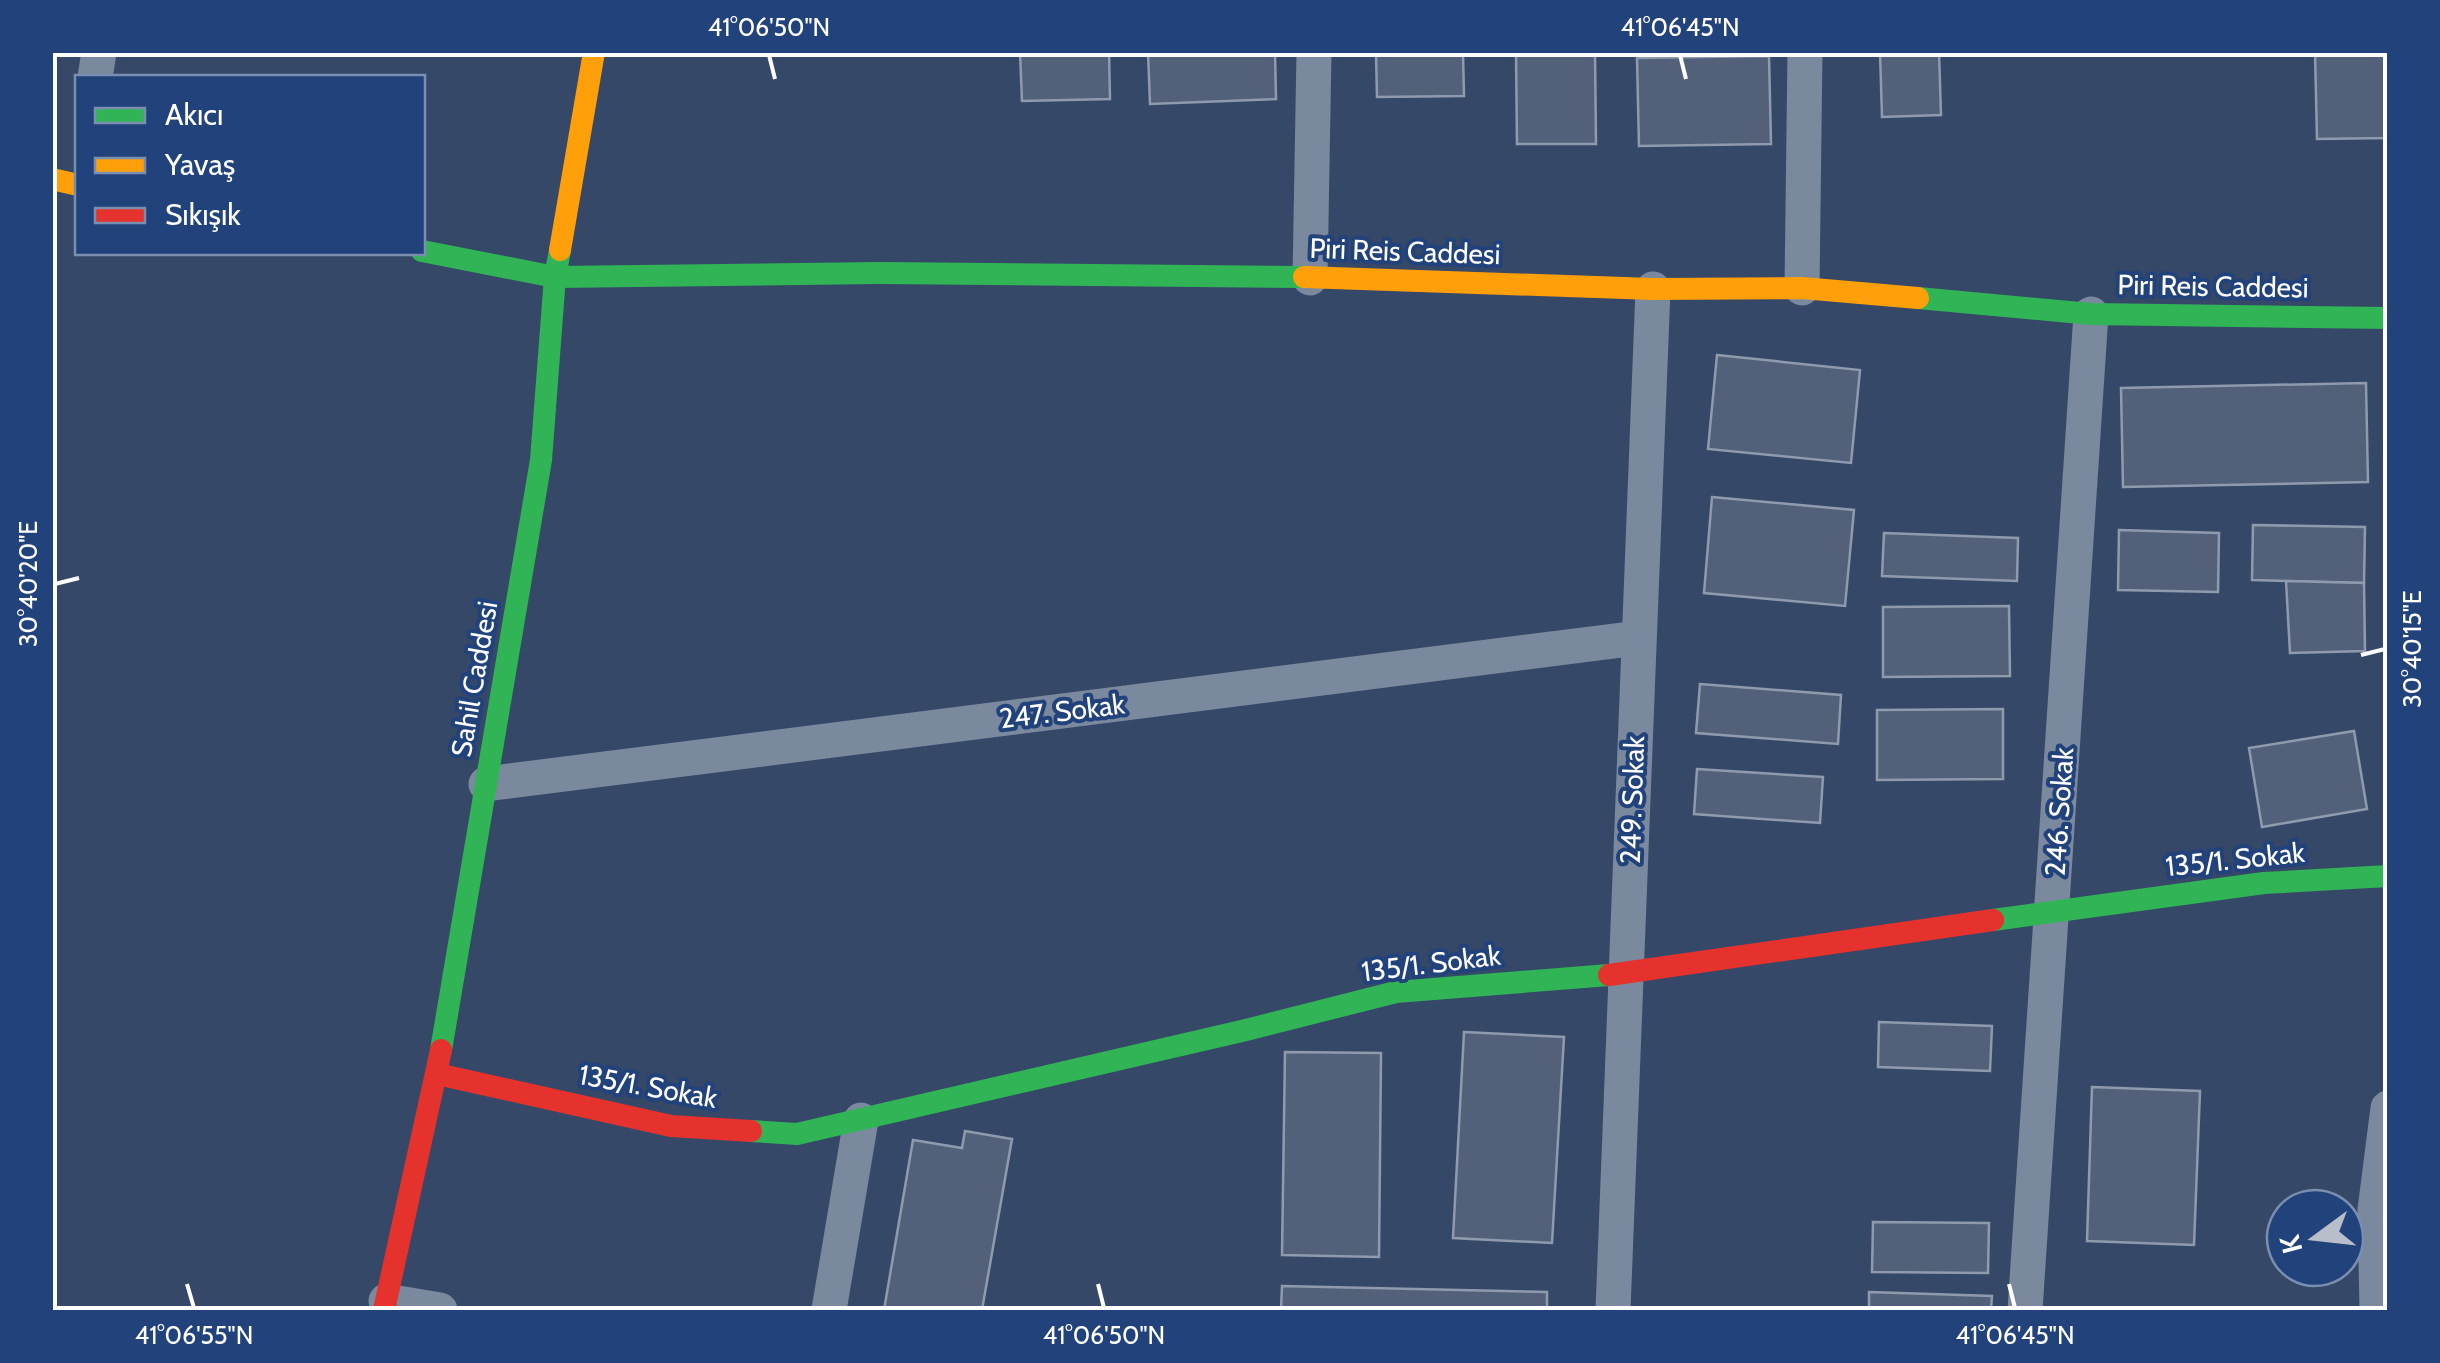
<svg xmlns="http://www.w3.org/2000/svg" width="2440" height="1363" font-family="Cabin,sans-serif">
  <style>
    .building { fill: #52607a; stroke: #8f9aad; stroke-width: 2.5 }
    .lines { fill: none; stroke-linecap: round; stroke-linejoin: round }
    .street { stroke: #7b899f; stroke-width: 35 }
    .fast { stroke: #30b455; stroke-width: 22 }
    .slow { stroke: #ff9f0a; stroke-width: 22 }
    .jam { stroke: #e5322d; stroke-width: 22 }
    .ticks { fill: none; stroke: #fff; stroke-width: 4 }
    .labels { text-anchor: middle; stroke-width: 8; stroke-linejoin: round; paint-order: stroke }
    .street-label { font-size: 28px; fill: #fff; stroke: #22427c }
    .neatline { fill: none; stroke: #fff; stroke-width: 4 }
    .ticks-label { font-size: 25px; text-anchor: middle; fill: #fff }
  </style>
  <rect width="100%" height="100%" fill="#364868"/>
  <!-- building -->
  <g class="building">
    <path d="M1020 52H1109L1110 99 1022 101Z"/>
    <path d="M1148 52H1275L1276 99 1150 104Z"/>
    <path d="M1376 52H1463L1464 96 1377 97Z"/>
    <path d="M1516 52H1595L1596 144H1517Z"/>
    <path d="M1880 52H1939L1941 115 1882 117Z"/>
    <path d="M2315 52H2388V138L2317 139Z"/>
    <path d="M1769 56 1771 144 1639 146 1637 58Z"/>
    <path d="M1717 355 1860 370 1851 463 1708 449Z"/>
    <path d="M2366 383 2368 482 2123 487 2121 388Z"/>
    <path d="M1712 497 1854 510 1845 606 1704 593Z"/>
    <path d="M2253 525 2365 527 2364 583 2252 580Z"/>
    <path d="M2119 530 2219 533 2218 592 2118 590Z"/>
    <path d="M1884 533 2018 538 2017 581 1882 576Z"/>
    <path d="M2286 581 2364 583 2365 651 2290 653Z"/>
    <path d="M2009 606 2010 676 1883 677V607Z"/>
    <path d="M1700 684 1841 695 1838 744 1696 733Z"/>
    <path d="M2003 709V779L1877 780V710Z"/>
    <path d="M2354 731 2367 809 2262 827 2249 748Z"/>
    <path d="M1697 769 1823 777 1820 823 1694 814Z"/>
    <path d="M1879 1022 1992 1026 1990 1071 1878 1067Z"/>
    <path d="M1464 1032 1564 1037 1552 1243 1453 1238Z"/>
    <path d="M1285 1052 1381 1053 1379 1257 1282 1255Z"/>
    <path d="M2092 1087 2200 1091 2194 1245 2087 1241Z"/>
    <path d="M965 1131 1012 1139 982 1310H884L913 1140 962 1148Z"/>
    <path d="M1873 1222 1989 1223 1988 1273 1872 1272Z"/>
    <path d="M1282 1286 1547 1292V1310H1281Z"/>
    <path d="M1869 1292 1992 1296 1991 1310H1869Z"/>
  </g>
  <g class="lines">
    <!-- street -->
    <g class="street">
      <path d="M95 78 99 52"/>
      <path d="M1310 278 1314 52"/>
      <path d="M1802 288 1805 52"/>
      <path d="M486 784 1638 638"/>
      <path d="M386 1301 440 1310"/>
      <path d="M829 1310 861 1120"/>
      <path d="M1613 1310 1653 289"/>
      <path d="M2025 1310 2091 314"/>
      <path d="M2377 1310 2375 1210 2388 1108"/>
    </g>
    <!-- fast -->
    <g class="fast">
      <path d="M422 251 555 277 879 273 1304 277"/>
      <path d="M1918 298 2091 314 2388 318"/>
      <path d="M1993 920 2264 883 2388 876"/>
      <path d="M441 1050 541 460 555 277 560 250"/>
      <path d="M751 1131 797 1134 1246 1030 1396 992 1609 975"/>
    </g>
    <!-- slow -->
    <g class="slow">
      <path d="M52 179 78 185"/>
      <path d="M560 250 594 52"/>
      <path d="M1304 277 1653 289 1802 288 1918 298"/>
    </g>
    <!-- jam -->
    <g class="jam">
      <path d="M1609 975 1993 920"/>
      <path d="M437 1074 671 1126 751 1131"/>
      <path d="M384 1310 441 1050"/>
    </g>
  </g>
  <!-- ticks -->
  <path class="ticks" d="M769 55 775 79M1680 55 1686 79M55 584 79 578M2361 655 2385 649M187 1284 194 1308M1098 1284 1104 1308M2009 1284 2015 1308"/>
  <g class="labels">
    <!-- street labels -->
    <g class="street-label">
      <text transform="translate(1405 251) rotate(2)" y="10">Piri Reis Caddesi</text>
      <text transform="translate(2213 286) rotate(1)" y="10">Piri Reis Caddesi</text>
      <text transform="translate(474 679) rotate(-80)" y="10">Sahil Caddesi</text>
      <text transform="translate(1062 711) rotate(-7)" y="10">247. Sokak</text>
      <text transform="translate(1632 800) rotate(-88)" y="10">249. Sokak</text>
      <text transform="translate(2059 812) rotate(-86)" y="10">246. Sokak</text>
      <text transform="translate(2235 859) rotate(-6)" y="10">135/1. Sokak</text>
      <text transform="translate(1431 963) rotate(-7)" y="10">135/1. Sokak</text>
      <text transform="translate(648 1086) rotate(10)" y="10">135/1. Sokak</text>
    </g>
  </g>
  <!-- border -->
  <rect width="2440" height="1363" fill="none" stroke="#22427c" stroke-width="110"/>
  <!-- legend -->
  <rect x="75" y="75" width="350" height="180" fill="#22427c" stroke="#7a8eb0" stroke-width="2.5"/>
  <rect x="95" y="108" width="50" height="15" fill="#30b455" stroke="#7a8eb0" stroke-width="2.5"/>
  <text x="165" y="125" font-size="30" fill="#ffffff">Akıcı</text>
  <rect x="95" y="158" width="50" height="15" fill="#ff9f0a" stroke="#7a8eb0" stroke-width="2.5"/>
  <text x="165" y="175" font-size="30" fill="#ffffff">Yavaş</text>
  <rect x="95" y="208" width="50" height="15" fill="#e5322d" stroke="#7a8eb0" stroke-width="2.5"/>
  <text x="165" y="225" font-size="30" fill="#ffffff">Sıkışık</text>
  <!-- north arrow -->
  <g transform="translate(2315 1238) rotate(255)"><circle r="48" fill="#22427c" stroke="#7a8eb0" stroke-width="2.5"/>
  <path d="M0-8L18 38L0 25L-18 38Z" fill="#b9bfca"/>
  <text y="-15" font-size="28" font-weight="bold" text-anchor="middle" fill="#ffffff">K</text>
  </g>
  <rect x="55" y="55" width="2330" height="1253" class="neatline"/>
  <g class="ticks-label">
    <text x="769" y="36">41°06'50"N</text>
    <text x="1680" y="36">41°06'45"N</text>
    <text transform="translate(28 584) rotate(-90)" y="9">30°40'20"E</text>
    <text transform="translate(2412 649) rotate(-90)" y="9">30°40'15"E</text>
    <text x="194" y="1344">41°06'55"N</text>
    <text x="1104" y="1344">41°06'50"N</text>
    <text x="2015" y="1344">41°06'45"N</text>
  </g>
</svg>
